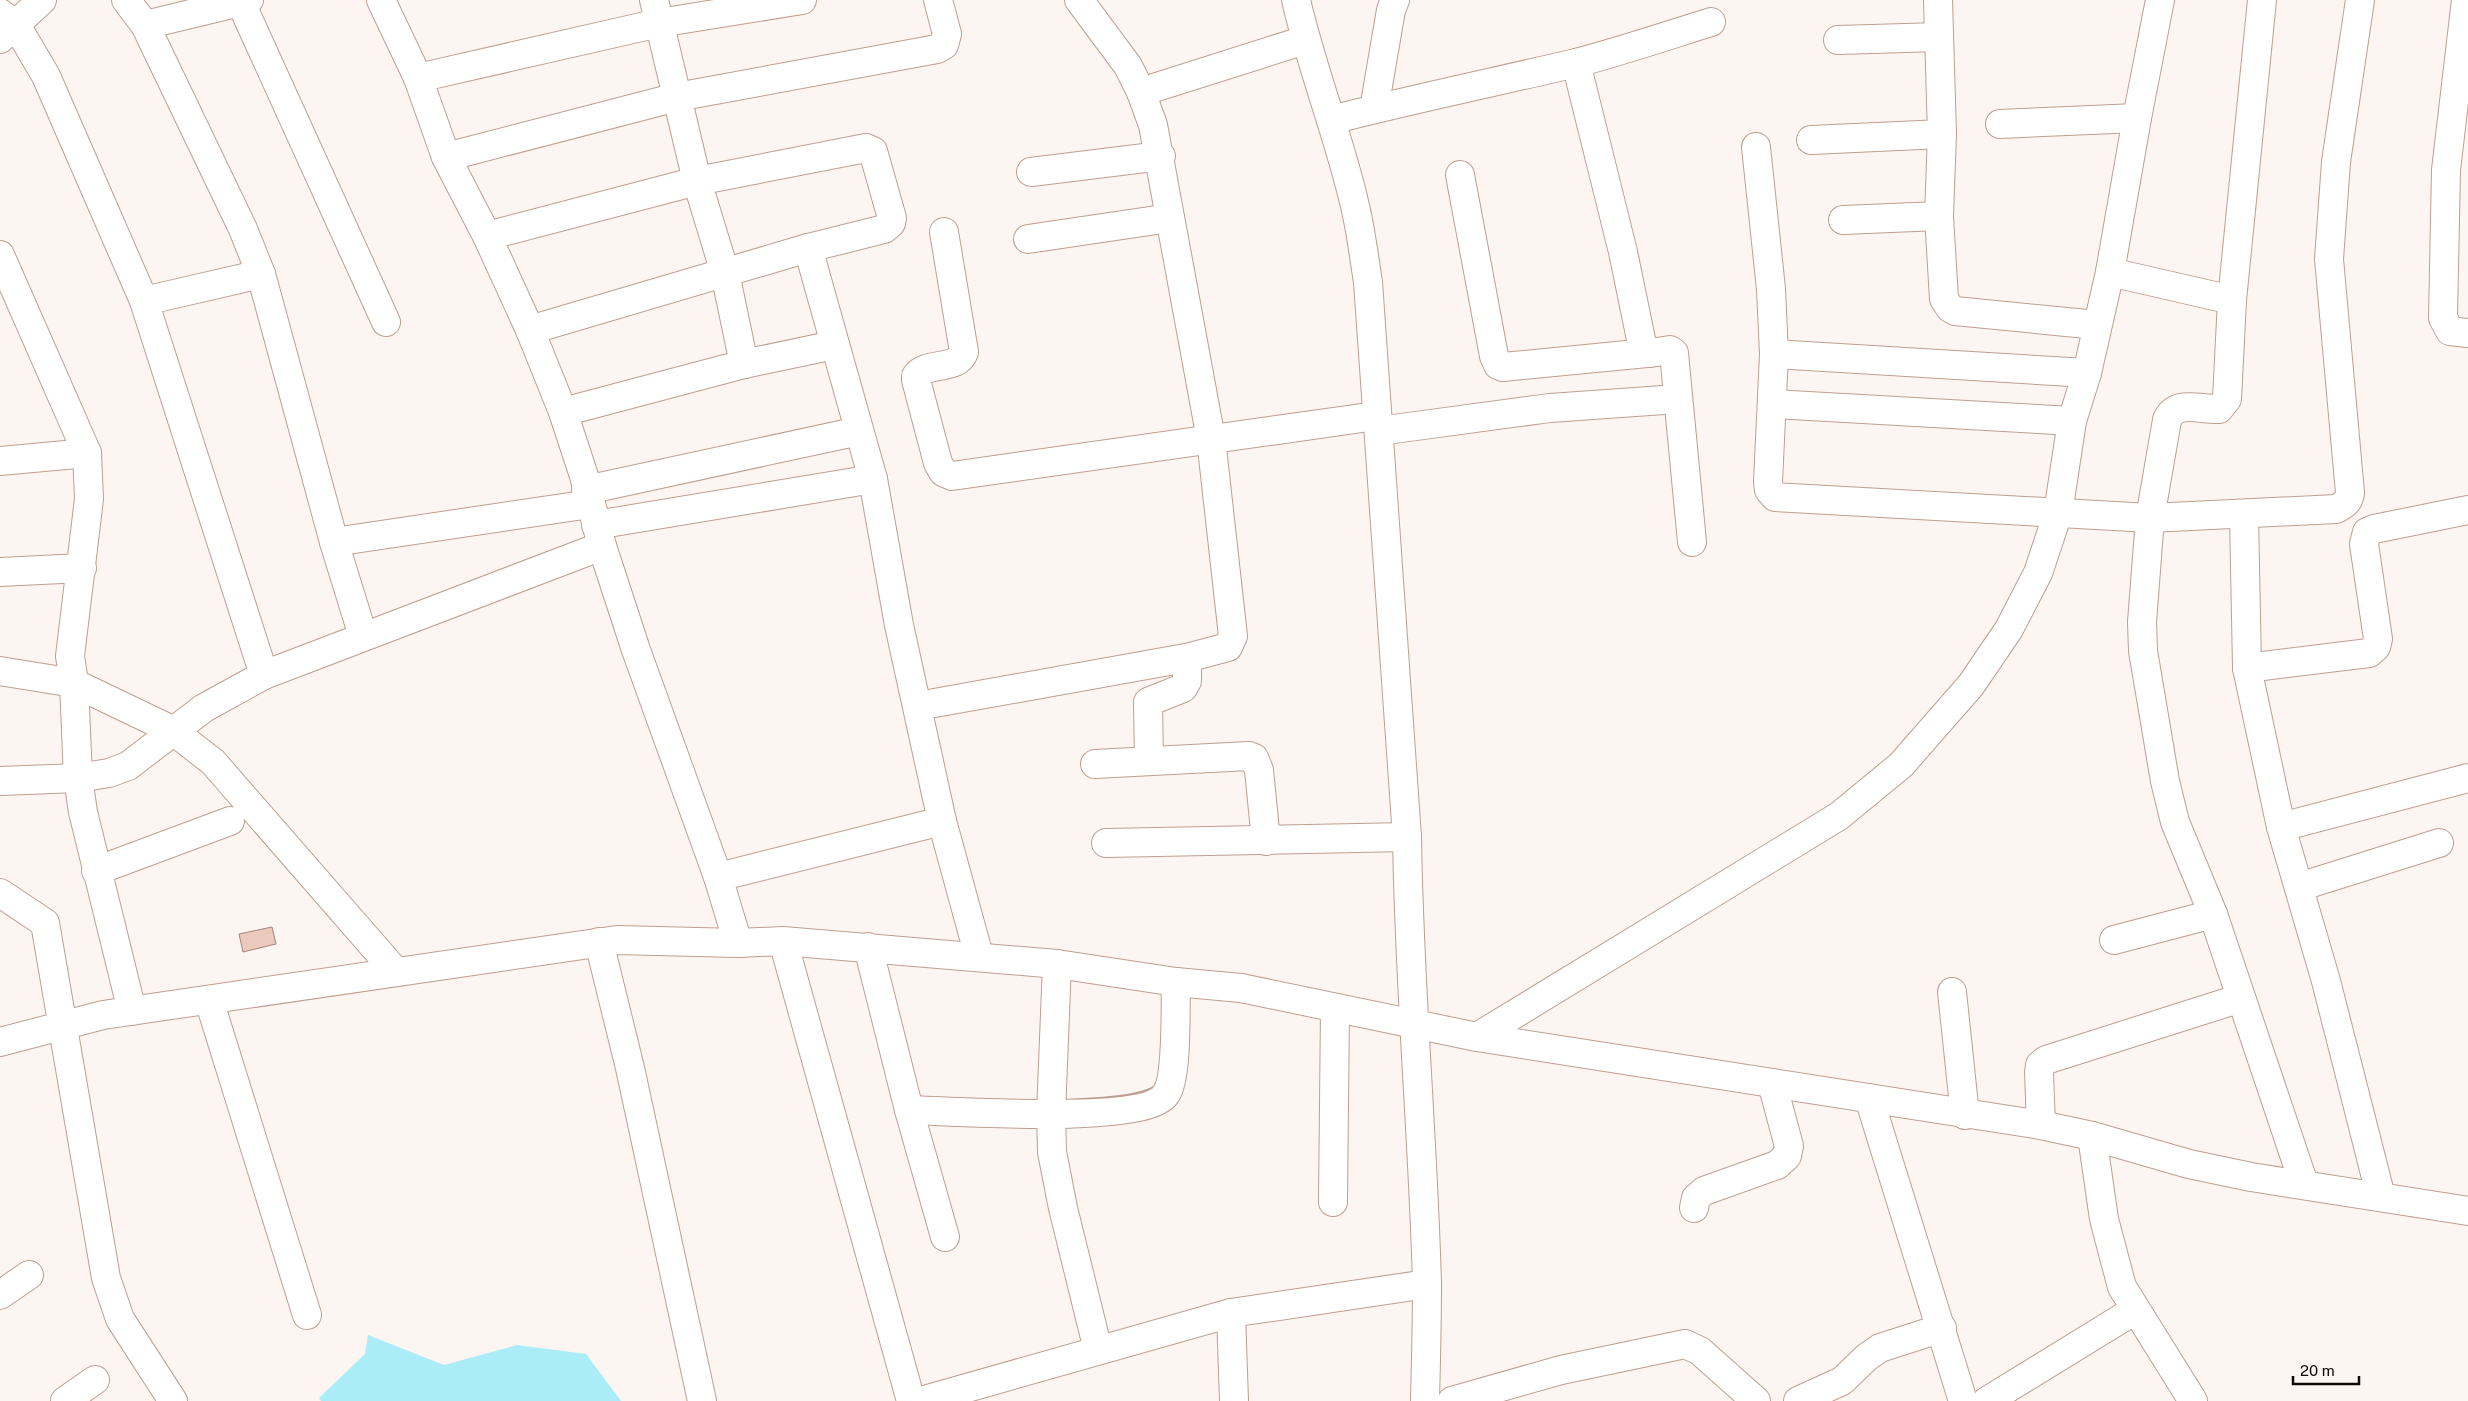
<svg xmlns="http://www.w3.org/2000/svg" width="2468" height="1401" font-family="'Public Sans',sans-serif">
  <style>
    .water { fill: #aaecf8 }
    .building { fill: #ebc9bd; stroke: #a48579 }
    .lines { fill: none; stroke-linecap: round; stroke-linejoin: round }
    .minor-casing { stroke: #be9f90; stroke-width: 30 }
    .minor { stroke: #fff; stroke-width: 28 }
  </style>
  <rect width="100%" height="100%" fill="#fcf5f2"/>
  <!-- water -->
  <path class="water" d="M368 1335 444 1365 517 1345 586 1354 621 1401H321L319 1398 365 1354Z"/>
  <!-- building -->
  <path class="building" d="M272 927 276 944 243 952 239 934Z"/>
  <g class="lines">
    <defs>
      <g id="minor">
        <path d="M126 0 145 25 243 229 261 274 334 542 363 636"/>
        <path d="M381 0 418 78 446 157 487 236 530 330 563 412 584 476 602 546 636 650 718 877 738 943"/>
        <path d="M654 0 697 181 725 273 744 364"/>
        <path d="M1079 0 1128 66 1141 92 1153 125 1211 439 1233 636 1228 647 1194 656 1187 660V681L1183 688 1148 702 1149 761"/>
        <path d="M1296 0C1312 70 1339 136 1355 206 1361 231 1364 257 1368 282L1407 837C1409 986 1423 1135 1427 1284 1427 1323 1426 1362 1425 1401"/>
        <path d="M1938 0 1942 134 1939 216 1944 299 1950 308 1955 311 2097 325"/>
        <path d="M2262 0 2232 300 2227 399 2219 409C2200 410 2176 399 2167 420L2150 518 2142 622 2143 651 2165 781 2175 822 2213 914 2304 1184"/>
        <path d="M2466 0 2446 170 2443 318 2450 331 2468 333"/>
        <path d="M241 3 386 322"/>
        <path d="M0 13 16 25 46 76 144 301"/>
        <path d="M145 25 249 0"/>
        <path d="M0 39 42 0"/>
        <path d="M1838 40 1939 37"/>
        <path d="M1576 63 1623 252 1643 349 1650 353 1670 350 1674 353 1692 542"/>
        <path d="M418 78 659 23 802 0"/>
        <path d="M1141 92 1305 40"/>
        <path d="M1374 109 1391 10 1395 0"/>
        <path d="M1331 120C1413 99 1495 82 1576 63 1622 51 1666 36 1711 22"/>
        <path d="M2000 124 2137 118"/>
        <path d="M1811 140 1942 134"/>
        <path d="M1756 147 1771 289 1774 354 1768 482 1769 490 1775 497 2150 518 2336 509C2344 505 2349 502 2350 493L2329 259 2336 162 2360 0"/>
        <path d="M446 157 677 97 937 49 944 45 947 34 938 0"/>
        <path d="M1031 172 1161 156"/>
        <path d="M1460 175 1494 356 1498 365 1503 367 1647 353"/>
        <path d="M1843 220 1939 216"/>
        <path d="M944 232 964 352C958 371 927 361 916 376V380L938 463 943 472 952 476 1376 416"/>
        <path d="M487 236 697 181 866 148 873 151 892 218 891 223 884 229 808 248 530 330"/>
        <path d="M1028 239 1170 218"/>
        <path d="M808 248 873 479 899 625 942 821 979 956"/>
        <path d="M0 255 87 453 89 499 70 656 74 683 172 730 213 762 396 972"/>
        <path d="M2110 272 2232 300"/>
        <path d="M261 274 144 301 264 675"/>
        <path d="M1774 354 2087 373"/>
        <path d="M1773 404 2072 421"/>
        <path d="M563 412 744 364 834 345"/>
        <path d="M1379 431 1550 408 1678 399"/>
        <path d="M0 461 87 453"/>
        <path d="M586 490 859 431"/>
        <path d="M2244 515 2247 668 2281 827 2326 981 2381 1197"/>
        <path d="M596 525 873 479"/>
        <path d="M334 542 590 504"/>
        <path d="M0 572 82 568"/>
        <path d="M2247 668 2369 653 2376 647 2378 639 2364 544 2367 532 2374 529 2468 510"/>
        <path d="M0 671 74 683 78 778 83 812 132 1011"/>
        <path d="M918 706 1191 657"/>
        <path d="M1095 764 1249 756 1254 758 1259 770 1266 841"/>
        <path d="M0 781 78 778 109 773 128 766 204 708 264 675 602 546"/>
        <path d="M2281 827 2468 778"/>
        <path d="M1106 843 1407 837"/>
        <path d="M96 871 230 821"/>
        <path d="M718 877 942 821"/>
        <path d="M2299 887 2439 843"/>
        <path d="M0 893 45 923 106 1278 120 1319 173 1401"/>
        <path d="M2114 940 2213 914"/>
        <path d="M783 941 911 1401"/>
        <path d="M599 942 630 1068 702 1401"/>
        <path d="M868 947 909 1110 945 1237"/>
        <path d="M1057 964 1051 1114 1052 1152 1063 1208 1098 1350"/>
        <path d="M1952 992 1965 1115"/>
        <path d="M209 1000 307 1315"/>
        <path d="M1477 1037 1839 816 1901 765 1971 685 2009 629 2038 573 2058 513 2072 421 2087 373 2110 272 2137 118 2160 0"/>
        <path d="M0 1042 103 1015 617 940 738 943 783 941 1057 964 1176 982 1241 988 1477 1037 2041 1125 2092 1136 2189 1164 2251 1177 2468 1211"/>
        <path d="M1869 1098 1963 1401"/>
        <path d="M909 1110C950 1111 1146 1125 1166 1094 1178 1077 1175 1005 1176 982"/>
        <path d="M2041 1125 2039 1072 2040 1065 2046 1060 2241 998"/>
        <path d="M2092 1136 2104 1219 2122 1287 2193 1401"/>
        <path d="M1333 1202 1335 1009"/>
        <path d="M1694 1208 1696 1198 1704 1191 1777 1165 1787 1156 1789 1146 1772 1083"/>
        <path d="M0 1295 29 1275"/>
        <path d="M1231 1313 1234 1401"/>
        <path d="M65 1401 95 1380"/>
        <path d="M921 1401 1231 1313 1427 1284"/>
        <path d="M1452 1401 1561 1370 1685 1344 1700 1351 1756 1401"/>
        <path d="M1798 1401 1842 1381 1867 1357 1880 1348 1942 1328"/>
        <path d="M1987 1401 2135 1310"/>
      </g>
    </defs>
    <!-- minor casing -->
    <use href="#minor" class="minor-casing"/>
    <!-- minor -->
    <use href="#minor" class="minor"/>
  </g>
  <!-- scale -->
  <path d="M2293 1376v8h66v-8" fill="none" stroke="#120804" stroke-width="2.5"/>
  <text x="2300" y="1376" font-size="15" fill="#120804" stroke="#fcf5f2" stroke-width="4" paint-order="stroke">20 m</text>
</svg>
